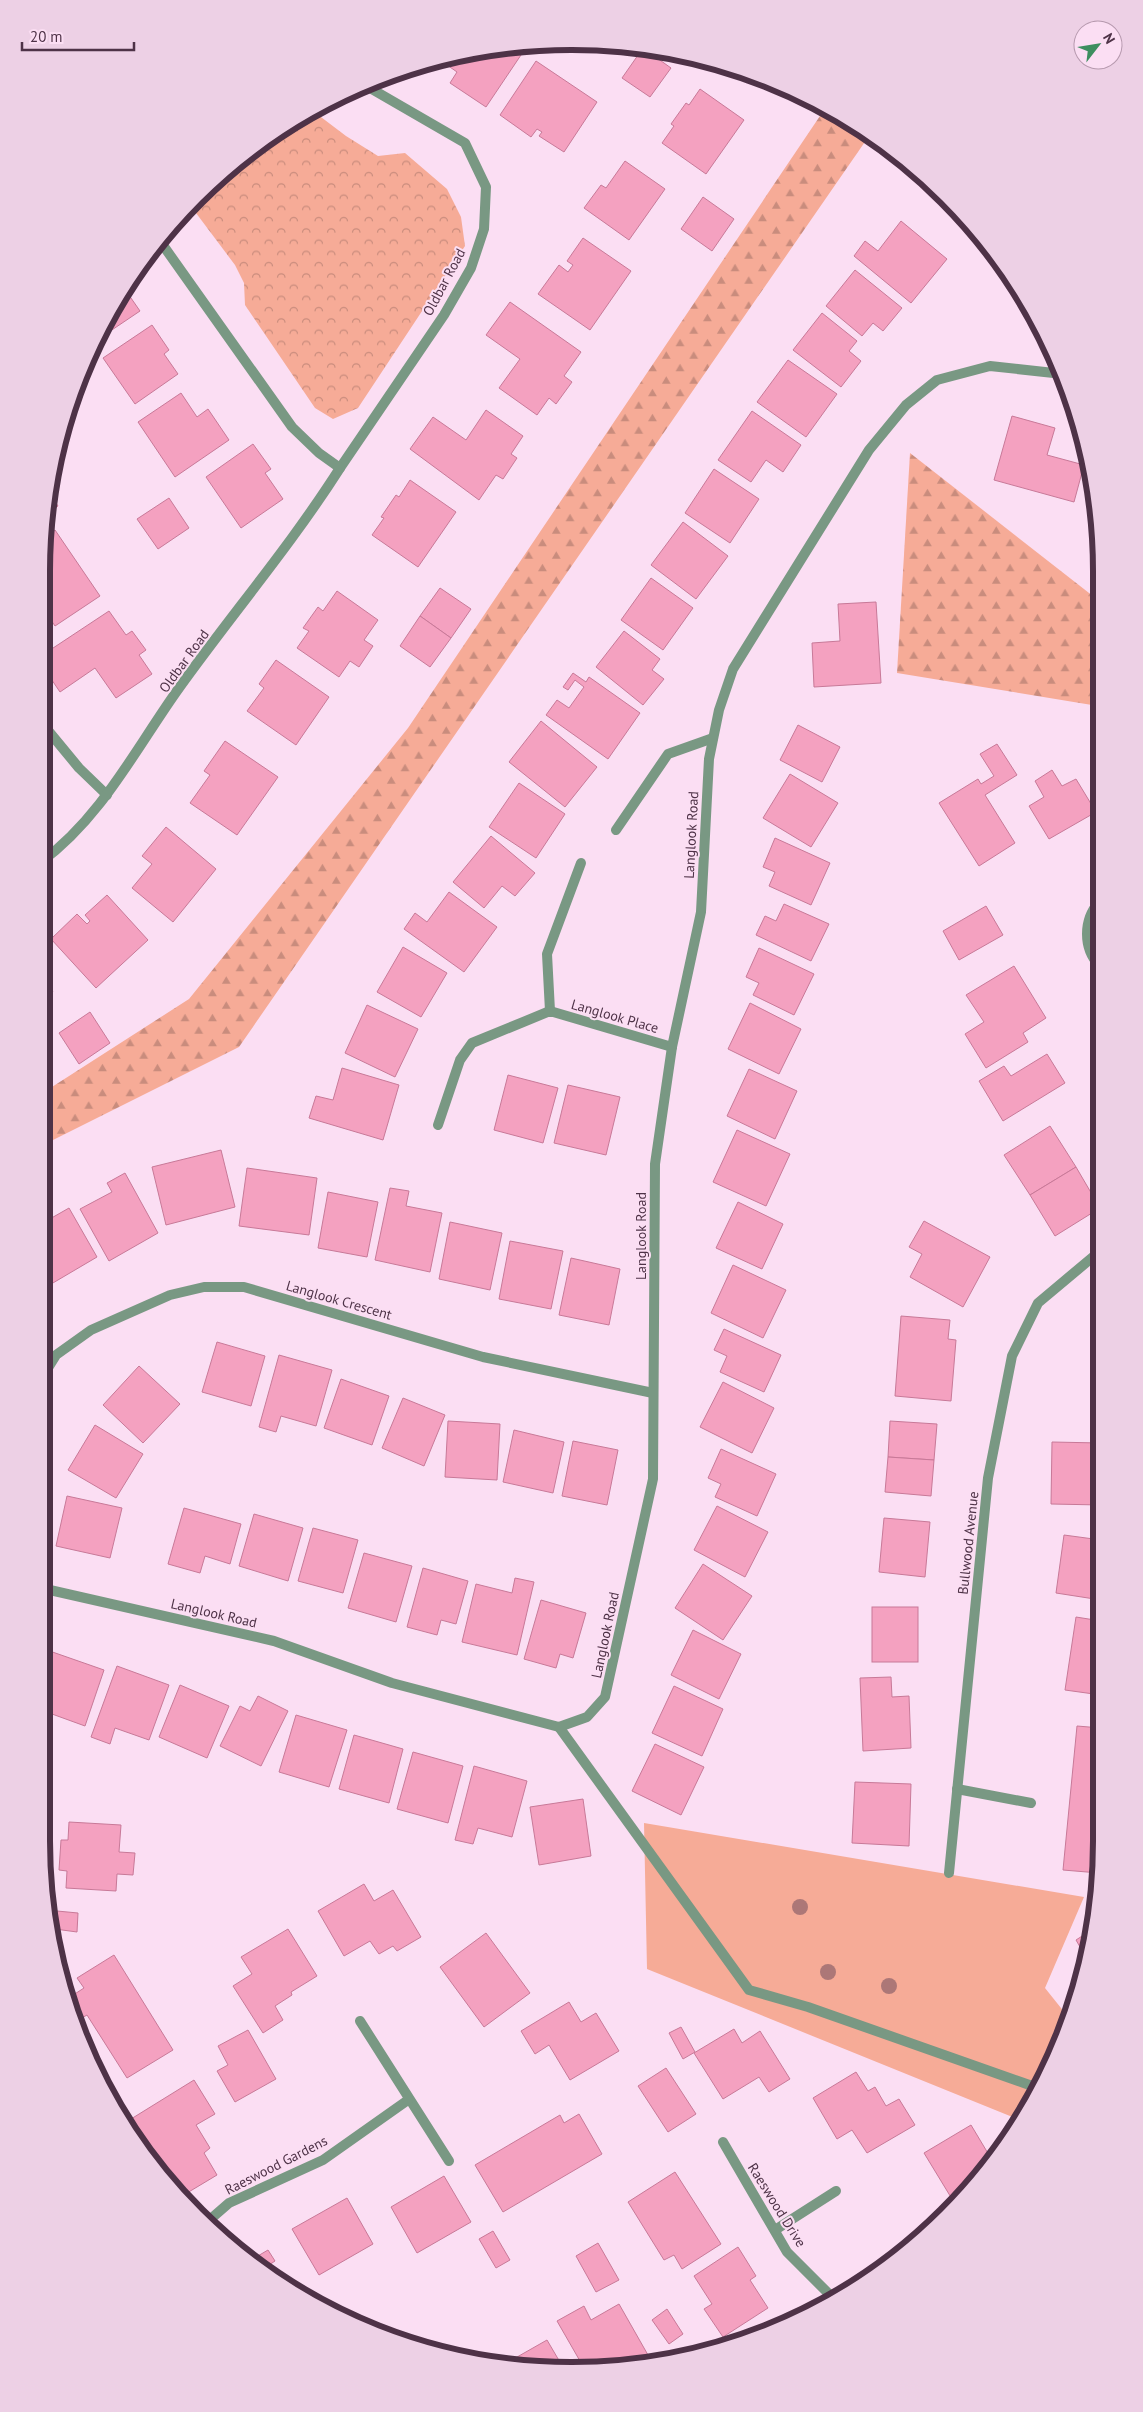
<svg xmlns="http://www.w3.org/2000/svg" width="1143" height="2412" font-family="'PT Sans',sans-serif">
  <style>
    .grass { fill: #f6ab97 }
    .forest { fill: url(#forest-firs) }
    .park { fill: url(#park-crowns) }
    .building { fill: #f4a1c0; stroke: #c87998 }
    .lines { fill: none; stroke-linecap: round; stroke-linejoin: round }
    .service { stroke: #799883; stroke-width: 10 }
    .minor { stroke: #799883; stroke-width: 10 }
    .tree { fill: #ac7777 }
    .labels { text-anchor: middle; stroke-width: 4; stroke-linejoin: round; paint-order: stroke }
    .street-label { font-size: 14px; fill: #4e3247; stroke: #fbdef3 }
    .rim { fill: none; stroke: #4e3247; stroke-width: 6 }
  </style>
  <defs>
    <pattern id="forest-firs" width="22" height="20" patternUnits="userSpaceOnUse" patternTransform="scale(1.25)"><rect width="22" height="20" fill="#f6ab97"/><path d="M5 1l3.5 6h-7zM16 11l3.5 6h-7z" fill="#c98c7d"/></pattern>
    <pattern id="park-crowns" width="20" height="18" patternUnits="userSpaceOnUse" patternTransform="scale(1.25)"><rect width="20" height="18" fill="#f6ab97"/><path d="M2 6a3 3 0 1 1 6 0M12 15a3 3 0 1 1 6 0" fill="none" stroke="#c98c7d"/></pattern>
  </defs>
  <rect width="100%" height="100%" fill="#fbdef3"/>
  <!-- grass -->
  <path class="grass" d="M644 1823 1084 1897 1045 1988 1069 2018 1061 2044 1020 2120 647 1969Z"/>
  <!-- forest -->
  <g class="forest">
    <path d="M824 110 869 136 239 1047 41 1146V1094L189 999 408 728Z"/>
    <path d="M910 453 1098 600V706L897 673Z"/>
  </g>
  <!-- park -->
  <path class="park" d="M313 111 346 136 378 156 405 153 447 189 461 217 465 246 358 408 333 419 315 408 245 305 244 283 235 265 190 205 197 196 277 130Z"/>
  <!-- building -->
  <g class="building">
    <path d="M515 47 523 52 486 107 450 83 457 72 440 60 468 51Z"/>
    <path d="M643 48 671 68 650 97 622 78Z"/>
    <path d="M536 61 597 102 564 152 539 136 542 132 537 129 531 137 500 115Z"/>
    <path d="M700 89 744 120 706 174 662 143 674 126 671 124 686 103 689 105Z"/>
    <path d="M625 161 665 189 629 240 584 208 601 185 606 188Z"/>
    <path d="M703 197 734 219 712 251 681 229Z"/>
    <path d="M901 221 947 259 911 303 854 256 865 241 878 251Z"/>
    <path d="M583 238 631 271 590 330 538 294 559 265 568 272 573 265 567 261Z"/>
    <path d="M855 270 902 308 883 331 873 323 862 336 826 306Z"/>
    <path d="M124 288 140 311 97 340Z"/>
    <path d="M510 302 581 352 564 376 572 382 556 404 549 398 537 415 499 388 520 359 486 335Z"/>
    <path d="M822 313 857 341 849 351 861 361 841 387 793 350Z"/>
    <path d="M152 325 169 350 164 354 178 374 135 404 103 358Z"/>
    <path d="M788 360 837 394 806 437 757 402Z"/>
    <path d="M181 393 197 417 208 409 229 440 175 477 138 422Z"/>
    <path d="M486 410 523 436 511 454 517 458 503 479 496 475 479 500 410 449 433 417 466 440Z"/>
    <path d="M752 411 801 445 783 472 766 460 751 482 718 460Z"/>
    <path d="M1012 416 1055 428 1047 455 1084 465 1074 502 994 480Z"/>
    <path d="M253 444 271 469 265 473 283 499 241 528 206 477Z"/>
    <path d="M714 469 759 499 730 543 685 513Z"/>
    <path d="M410 480 456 512 418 567 372 535 384 518 381 517 396 495 399 497Z"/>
    <path d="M49 493 58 506 47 514Z"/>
    <path d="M1095 495 1097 502V510L1089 504Z"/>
    <path d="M169 498 189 528 158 549 137 519Z"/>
    <path d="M683 522 728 556 696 599 651 565Z"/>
    <path d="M55 530 100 596 55 626 41 605V571L45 537Z"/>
    <path d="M651 578 693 608 663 650 621 620Z"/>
    <path d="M440 588 471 609 451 638 420 616Z"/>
    <path d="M337 591 378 620 364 640 373 646 359 667 350 661 339 677 297 648 309 631 303 628 318 607 323 611Z"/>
    <path d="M876 602 881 683 814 687 812 643 840 641 838 604Z"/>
    <path d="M109 611 126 635 132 631 146 650 139 655 152 674 116 698 95 668 60 692 41 664V656Z"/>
    <path d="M420 616 451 638 430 667 400 646Z"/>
    <path d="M624 631 660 659 652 670 664 679 643 705 596 667Z"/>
    <path d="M276 660 329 697 296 745 247 711 264 688 259 684Z"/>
    <path d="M573 673 586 682 589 677 640 713 608 759 546 715 557 700 569 708 584 687 575 680 568 690 563 687Z"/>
    <path d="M541 721 597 767 565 807 509 762Z"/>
    <path d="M798 725 840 747 822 782 780 760Z"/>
    <path d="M225 741 278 777 237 835 190 803 210 775 204 771Z"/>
    <path d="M997 744 1017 775 985 795 1015 843 979 866 939 803 978 779 981 784 994 776 980 754Z"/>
    <path d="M1052 770 1062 786 1076 779 1096 812 1049 839 1029 806 1044 797 1035 781Z"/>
    <path d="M790 774 838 803 811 847 763 818Z"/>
    <path d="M519 783 565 814 536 858 489 827Z"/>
    <path d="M166 827 216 869 173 922 132 888 152 864 142 856Z"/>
    <path d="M491 836 535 873 515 896 502 886 484 908 453 882Z"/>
    <path d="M775 838 830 863 811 905 769 886 775 872 763 867Z"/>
    <path d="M449 892 497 927 464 972 404 929 415 913 427 922Z"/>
    <path d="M107 895 148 940 96 988 51 939 77 914 87 924 90 921 85 915Z"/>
    <path d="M784 904 829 924 811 961 756 935 765 916 776 921Z"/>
    <path d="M986 906 1003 935 959 960 943 931Z"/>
    <path d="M403 947 447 973 421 1017 377 992Z"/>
    <path d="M759 948 814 974 794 1015 753 995 759 983 746 977Z"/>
    <path d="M1014 966 1046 1018 1023 1033 1028 1042 986 1068 965 1034 984 1022 966 995Z"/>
    <path d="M41 974 53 992 41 1000Z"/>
    <path d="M750 1003 801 1029 779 1074 728 1049Z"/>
    <path d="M367 1005 418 1029 395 1077 345 1053Z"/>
    <path d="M90 1012 110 1043 79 1064 59 1033Z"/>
    <path d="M1047 1054 1065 1083 1003 1121 979 1081 1004 1066 1011 1076Z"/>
    <path d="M342 1068 399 1085 383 1140 309 1118 316 1096 333 1100Z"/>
    <path d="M749 1069 797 1091 775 1139 727 1116Z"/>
    <path d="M508 1075 558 1088 543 1143 494 1130Z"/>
    <path d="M568 1085 620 1097 606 1155 554 1143Z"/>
    <path d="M1050 1126 1076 1167 1030 1195 1004 1155Z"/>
    <path d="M737 1130 790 1154 766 1206 713 1182Z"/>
    <path d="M221 1150 235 1207 166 1225 152 1167Z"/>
    <path d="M1076 1167 1100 1208 1055 1236 1030 1195Z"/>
    <path d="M247 1168 317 1178 309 1235 239 1226Z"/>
    <path d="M125 1173 158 1233 109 1261 80 1209 112 1192 107 1183Z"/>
    <path d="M390 1188 409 1191 406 1206 442 1213 430 1272 375 1260Z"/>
    <path d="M328 1192 378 1202 367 1257 318 1248Z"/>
    <path d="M738 1202 783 1224 762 1269 716 1248Z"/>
    <path d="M69 1208 97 1257 41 1290V1224Z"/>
    <path d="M924 1221 990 1257 963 1307 910 1277 922 1254 909 1247Z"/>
    <path d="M450 1222 502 1233 490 1290 439 1279Z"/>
    <path d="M510 1241 563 1251 551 1309 499 1299Z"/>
    <path d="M571 1258 620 1269 609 1325 559 1315Z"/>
    <path d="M733 1265 786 1290 763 1338 711 1313Z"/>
    <path d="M901 1316 950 1320 948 1339 956 1340 951 1401 895 1396Z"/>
    <path d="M724 1329 781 1355 764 1392 720 1372 727 1356 714 1350Z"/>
    <path d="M217 1342 265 1356 251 1406 202 1392Z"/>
    <path d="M279 1355 332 1370 316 1426 281 1416 276 1432 259 1427Z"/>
    <path d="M139 1366 180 1404 143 1443 103 1405Z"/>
    <path d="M341 1379 389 1396 372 1445 324 1428Z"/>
    <path d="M723 1382 774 1408 752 1453 700 1427Z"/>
    <path d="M403 1398 445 1415 424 1466 382 1448Z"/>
    <path d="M448 1421 500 1424 497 1480 445 1477Z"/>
    <path d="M890 1421 937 1424 934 1460 888 1457Z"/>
    <path d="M95 1425 143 1454 116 1498 68 1470Z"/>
    <path d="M514 1430 564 1442 553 1493 503 1482Z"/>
    <path d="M573 1441 618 1450 607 1505 562 1496Z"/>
    <path d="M1052 1442 1100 1443 1101 1505 1051 1504Z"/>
    <path d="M721 1449 776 1474 757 1516 715 1497 721 1484 708 1478Z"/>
    <path d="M888 1457 934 1460 931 1496 885 1492Z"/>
    <path d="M67 1496 122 1508 110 1558 56 1546Z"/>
    <path d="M717 1506 768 1532 745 1577 694 1550Z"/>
    <path d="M184 1508 241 1524 230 1564 205 1556 200 1573 168 1564Z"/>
    <path d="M254 1514 303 1528 288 1581 239 1566Z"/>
    <path d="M884 1518 930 1522 925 1577 879 1572Z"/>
    <path d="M313 1528 358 1540 343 1593 298 1581Z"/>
    <path d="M1064 1535 1101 1540V1600L1056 1593Z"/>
    <path d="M364 1553 412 1566 396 1622 348 1608Z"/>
    <path d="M703 1564 752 1596 723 1640 675 1608Z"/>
    <path d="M423 1568 468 1581 456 1624 441 1620 437 1635 407 1627Z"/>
    <path d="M515 1578 534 1582 517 1655 462 1642 476 1584 512 1593Z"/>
    <path d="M541 1600 586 1613 573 1658 560 1654 556 1668 524 1659Z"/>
    <rect x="872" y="1607" width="46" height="55"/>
    <path d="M1076 1617 1101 1621V1695L1065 1690Z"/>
    <path d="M693 1630 741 1654 719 1699 671 1675Z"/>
    <path d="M41 1648 104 1670 85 1726 41 1710Z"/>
    <path d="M117 1666 169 1685 149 1740 115 1728 110 1744 91 1737Z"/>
    <path d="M891 1677 892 1697 909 1696 911 1748 863 1751 860 1678Z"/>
    <path d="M180 1685 229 1706 207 1758 159 1737Z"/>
    <path d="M674 1686 723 1709 702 1756 652 1733Z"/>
    <path d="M258 1696 288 1711 261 1766 220 1746 240 1706 250 1711Z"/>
    <path d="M296 1715 347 1730 329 1787 279 1772Z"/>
    <path d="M1077 1726 1101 1728 1102 1841 1099 1873 1063 1870Z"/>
    <path d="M354 1735 403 1749 389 1803 339 1789Z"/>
    <path d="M655 1744 704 1767 681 1815 632 1791Z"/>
    <path d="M413 1752 463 1766 448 1823 397 1809Z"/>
    <path d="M474 1766 527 1781 512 1837 478 1828 473 1844 455 1840Z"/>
    <path d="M855 1782 911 1784 909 1846 852 1843Z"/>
    <path d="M583 1799 591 1856 539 1865 530 1807Z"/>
    <path d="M69 1822 121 1825 119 1852 135 1853 133 1875 117 1874 116 1891 66 1888 67 1871 59 1870 61 1840H68Z"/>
    <path d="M364 1884 374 1901 393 1890 421 1937 397 1951 393 1946 379 1954 370 1941 344 1956 318 1911Z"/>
    <path d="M47 1894 54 1895 50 1929Z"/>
    <path d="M57 1911 78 1913 77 1932 55 1929Z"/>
    <path d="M288 1929 317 1976 291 1992 292 1995 275 2006 283 2020 263 2033 233 1986 252 1974 241 1957Z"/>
    <path d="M1093 1929 1092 1944 1087 1959 1076 1940Z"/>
    <path d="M486 1933 530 1993 484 2027 440 1967Z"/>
    <path d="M114 1955 173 2050 127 2078 87 2015 80 2019 67 1999 84 1988 77 1978Z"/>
    <path d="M569 2002 581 2022 596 2013 619 2051 570 2080 549 2045 535 2054 521 2031Z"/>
    <path d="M681 2027 695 2052 683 2059 669 2033Z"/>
    <path d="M734 2029 742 2043 760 2031 790 2079 769 2092 759 2077 723 2099 694 2053Z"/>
    <path d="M248 2030 276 2079 235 2102 217 2071 228 2065 218 2046Z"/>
    <path d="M666 2068 696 2114 668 2132 638 2086Z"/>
    <path d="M856 2072 868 2091 875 2087 886 2106 899 2099 915 2125 867 2153 852 2130 837 2139 813 2098Z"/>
    <path d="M194 2080 215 2114 196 2125 210 2148 204 2153 217 2175 182 2196 172 2186 131 2119Z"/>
    <path d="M579 2114 602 2154 503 2212 475 2165 560 2115 564 2123Z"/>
    <path d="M971 2125 992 2160 968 2189 952 2199 924 2153Z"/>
    <path d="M675 2172 721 2244 682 2269 674 2255 664 2260 628 2202Z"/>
    <path d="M444 2176 471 2222 417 2253 391 2207Z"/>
    <path d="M347 2198 373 2244 319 2275 292 2229Z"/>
    <path d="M493 2231 510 2260 496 2268 479 2239Z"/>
    <path d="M598 2243 619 2280 596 2292 576 2256Z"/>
    <path d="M738 2247 756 2276 750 2280 768 2308 723 2337 704 2309 712 2304 694 2276Z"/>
    <path d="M268 2250 275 2261 263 2269 251 2260Z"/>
    <path d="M619 2304 648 2355 628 2367 584 2368 557 2321 584 2306 591 2320Z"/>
    <path d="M667 2309 683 2334 669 2344 652 2320Z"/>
    <path d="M547 2340 564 2369 537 2370 503 2365Z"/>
  </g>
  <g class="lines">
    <!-- service -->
    <path class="service" d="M559 1727 749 1990 808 2007 1038 2088"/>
    <!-- minor -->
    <g class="minor">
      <path d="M340 468 444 315 471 268 484 229 486 187 465 143 363 84"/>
      <path d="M41 722 79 768 107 795"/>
      <path d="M616 830 668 754 713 738"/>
      <path d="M41 862C102 817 136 748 179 688 232 614 291 545 340 468L319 453 292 427 160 241"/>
      <path d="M1099 902C1083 920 1083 948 1099 965"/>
      <path d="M550 1011 547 954 581 863"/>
      <path d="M438 1125 460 1060 472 1043 550 1011 672 1047"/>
      <path d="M41 1379 56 1355 91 1330 170 1295 204 1287H244L483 1357 653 1393"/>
      <path d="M41 1588 274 1641 392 1683 559 1727 587 1717 605 1697 653 1479 655 1164 672 1047 701 912 709 759 719 710 733 669 869 450 906 405 937 380 990 366 1063 374"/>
      <path d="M957 1789 1031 1803"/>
      <path d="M949 1873 988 1478 1012 1356 1038 1303 1100 1251"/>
      <path d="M360 2021 449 2161"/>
      <path d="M723 2142 787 2252 834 2299"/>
      <path d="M206 2223 229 2203 323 2160 408 2100"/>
      <path d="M775 2230 836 2191"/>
    </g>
  </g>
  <!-- trees -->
  <g class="tree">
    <circle cx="800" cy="1907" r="8"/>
    <circle cx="828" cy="1972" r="8"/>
    <circle cx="889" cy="1986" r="8"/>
  </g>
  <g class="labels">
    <!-- street labels -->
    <g class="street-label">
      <text transform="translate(444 282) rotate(-62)" y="5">Oldbar Road</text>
      <text transform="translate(184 661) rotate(-54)" y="5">Oldbar Road</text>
      <text transform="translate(691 835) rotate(-87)" y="5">Langlook Road</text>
      <text transform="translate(615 1016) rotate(16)" y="5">Langlook Place</text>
      <text transform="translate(641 1236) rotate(-90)" y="5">Langlook Road</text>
      <text transform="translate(339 1300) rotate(16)" y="5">Langlook Crescent</text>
      <text transform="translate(968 1543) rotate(-84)" y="5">Bullwood Avenue</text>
      <text transform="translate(214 1613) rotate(13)" y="5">Langlook Road</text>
      <text transform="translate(605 1635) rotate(-78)" y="5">Langlook Road</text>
      <text transform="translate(276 2165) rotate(-27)" y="5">Raeswood Gardens</text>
      <text transform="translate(777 2205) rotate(58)" y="5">Raeswood Drive</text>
    </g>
  </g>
  <!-- crop -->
  <path d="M0 0H1143V2412H0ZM571 50H572A521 521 0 0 1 1093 571V1841A521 521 0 0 1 572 2362H571A521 521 0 0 1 50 1841V571A521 521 0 0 1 571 50Z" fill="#edd0e5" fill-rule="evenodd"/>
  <path class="rim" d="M571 50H572A521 521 0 0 1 1093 571V1841A521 521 0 0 1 572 2362H571A521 521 0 0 1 50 1841V571A521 521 0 0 1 571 50Z"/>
  <!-- north arrow -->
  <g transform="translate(1098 45) rotate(59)"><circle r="24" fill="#fbdef3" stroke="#b699ae"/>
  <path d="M0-4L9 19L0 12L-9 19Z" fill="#3d8e5f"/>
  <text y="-8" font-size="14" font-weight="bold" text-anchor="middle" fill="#4e3247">N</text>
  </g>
  <!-- scale -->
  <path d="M22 42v8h112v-8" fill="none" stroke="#4e3247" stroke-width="2.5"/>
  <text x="30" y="42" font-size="15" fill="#4e3247" stroke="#fbdef3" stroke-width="4" paint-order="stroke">20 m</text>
</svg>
